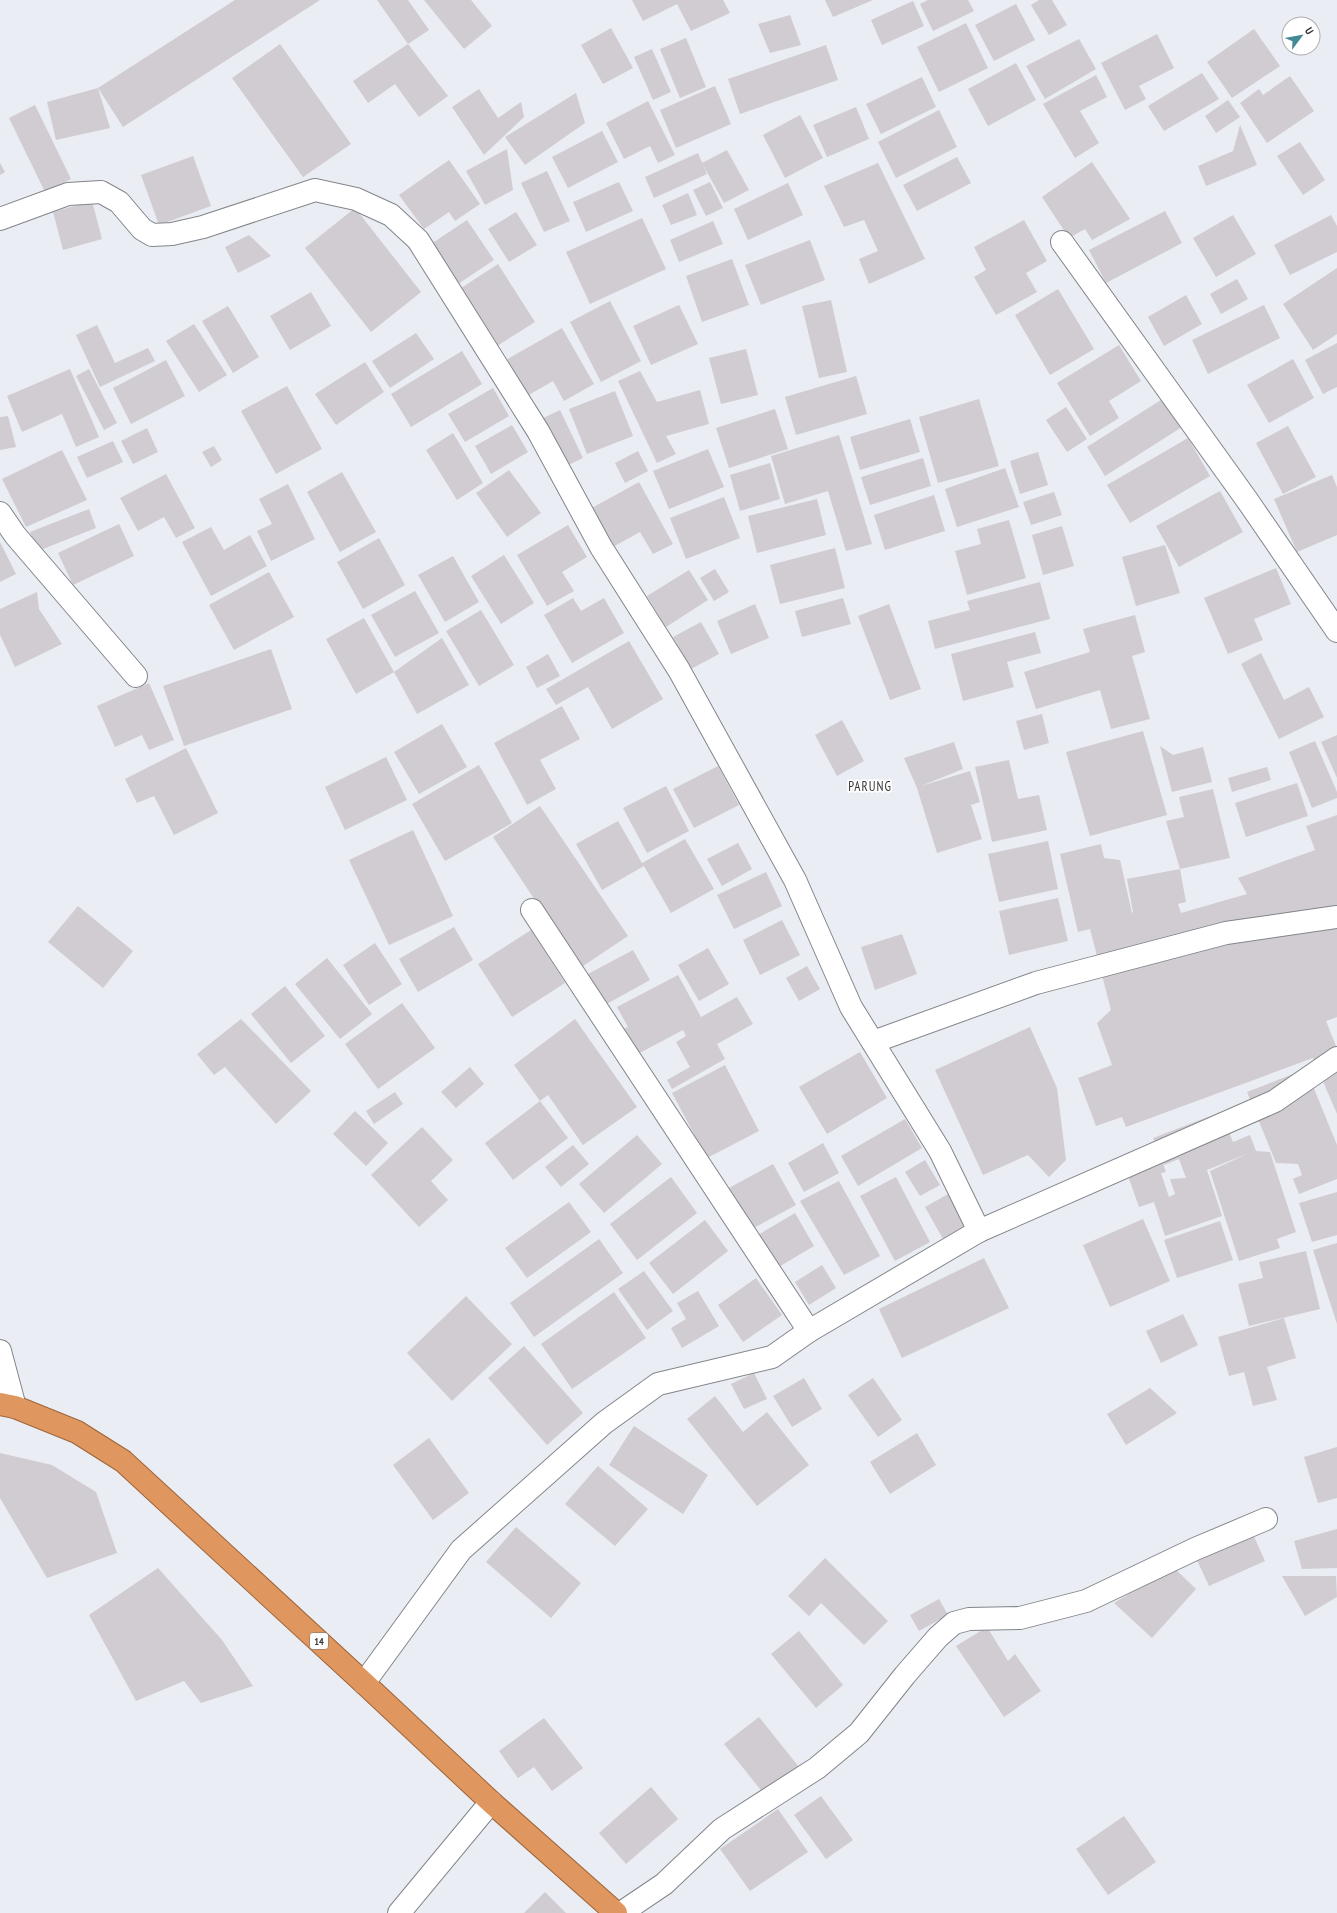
<svg xmlns="http://www.w3.org/2000/svg" width="1337" height="1913" font-family="'PT Sans Narrow',sans-serif">
  <style>
    .building { fill: #d1ccd1; fill-rule: evenodd }
    .lines { fill: none; stroke-linecap: round; stroke-linejoin: round }
    .minor-casing { stroke: #82858a; stroke-width: 24 }
    .trunk-casing { stroke: #9e6437; stroke-width: 24 }
    .minor { stroke: #fff; stroke-width: 22 }
    .trunk { stroke: #e0975f; stroke-width: 22 }
    .labels { text-anchor: middle; stroke-width: 3.5; stroke-linejoin: round; paint-order: stroke }
    .shield { fill: #fff; stroke: #707273; stroke-width: 1 }
    .shield-label { font-size: 10px; font-weight: bold; fill: #333537 }
    .quarter-label { font-size: 13px; letter-spacing: 1px; fill: #333537; stroke: #fff }
  </style>
  <rect width="100%" height="100%" fill="#eaedf3"/>
  <!-- building -->
  <g class="building">
    <path d="M235 0H320L123 127 98 88Z"/>
    <path d="M377 0H408L429 30 408 44Z"/>
    <path d="M424 0H471L492 26 464 49Z"/>
    <path d="M632 0H723L730 13 691 31 677 4 643 21Z"/>
    <path d="M825 0H873L833 17Z"/>
    <path d="M928 0H968L974 11 933 31 920 4Z"/>
    <path d="M1039 0H1052L1067 25 1049 35 1031 5Z"/>
    <path d="M913 1 924 26 882 45 871 20Z"/>
    <path d="M1016 4 1035 40 994 61 975 25Z"/>
    <path d="M790 15 801 45 770 53 758 24Z"/>
    <path d="M966 23 988 68 939 92 917 47Z"/>
    <path d="M611 28 633 68 603 84 581 45Z"/>
    <path d="M1254 29 1280 66 1232 98 1207 62Z"/>
    <path d="M1157 34 1174 68 1139 86 1146 99 1125 110 1101 63Z"/>
    <path d="M686 38 706 87 680 98 660 49Z"/>
    <path d="M1079 39 1096 69 1045 99 1026 66Z"/>
    <path d="M280 44 351 144 303 177 232 78Z"/>
    <path d="M408 44 448 96 419 117 395 84 368 103 353 81Z"/>
    <path d="M826 45 838 80 740 114 728 79Z"/>
    <path d="M652 49 671 92 653 100 634 57Z"/>
    <path d="M1016 63 1036 100 988 126 968 89Z"/>
    <path d="M1202 73 1219 99 1164 131 1148 106Z"/>
    <path d="M1096 75 1107 97 1080 111 1099 143 1075 158 1043 104Z"/>
    <path d="M1290 76 1314 111 1267 143 1240 103 1259 89 1263 95Z"/>
    <path d="M922 77 936 107 881 134 866 104Z"/>
    <path d="M715 86 731 124 676 148 660 110Z"/>
    <path d="M98 88 110 128 56 140 47 102Z"/>
    <path d="M479 89 498 118 521 102 524 117 484 155 452 107Z"/>
    <path d="M576 93 585 123 525 165 505 137Z"/>
    <path d="M1228 100 1240 117 1216 133 1205 116Z"/>
    <path d="M648 101 675 155 658 163 650 146 624 159 606 123Z"/>
    <path d="M35 105 71 179 45 192 9 118Z"/>
    <path d="M856 107 869 139 827 157 813 125Z"/>
    <path d="M939 110 957 147 896 178 878 142Z"/>
    <path d="M800 115 823 158 785 178 763 135Z"/>
    <path d="M1240 125 1257 165 1206 186 1198 166 1233 151Z"/>
    <path d="M602 131 618 162 568 188 552 157Z"/>
    <path d="M1300 142 1325 180 1303 195 1277 156Z"/>
    <path d="M507 149 513 190 485 205 466 171Z"/>
    <path d="M727 150 749 190 724 203 702 163Z"/>
    <path d="M698 153 707 174 654 198 645 177Z"/>
    <path d="M193 156 211 206 159 225 141 175Z"/>
    <path d="M957 157 971 183 917 211 903 185Z"/>
    <path d="M449 160 480 204 455 221 449 212 424 229 399 195Z"/>
    <path d="M1092 162 1130 219 1092 240 1085 229 1069 238 1042 197Z"/>
    <path d="M0 163 5 172 0 175Z"/>
    <path d="M878 163 925 259 869 284 859 259 878 251 864 220 844 227 824 186Z"/>
    <path d="M547 171 570 221 544 232 521 183Z"/>
    <path d="M619 182 633 211 586 232 573 202Z"/>
    <path d="M710 182 723 208 706 216 693 190Z"/>
    <path d="M788 183 803 215 748 240 734 209Z"/>
    <path d="M688 193 697 215 671 225 662 205Z"/>
    <path d="M92 201 102 239 63 250 53 212Z"/>
    <path d="M355 208 421 292 371 332 305 248Z"/>
    <path d="M1165 211 1182 243 1106 283 1089 250Z"/>
    <path d="M516 212 537 245 509 262 488 229Z"/>
    <path d="M1233 215 1256 254 1216 277 1193 238Z"/>
    <path d="M1331 215 1337 226V252L1290 275 1274 245Z"/>
    <path d="M642 218 666 269 590 304 566 252Z"/>
    <path d="M467 220 494 260 458 284 431 244Z"/>
    <path d="M1024 220 1047 261 1026 273 1037 292 996 315 974 277 986 270 974 247Z"/>
    <path d="M713 221 723 244 679 262 670 240Z"/>
    <path d="M249 235 271 256 238 273 225 247Z"/>
    <path d="M810 240 825 280 761 305 745 265Z"/>
    <path d="M732 259 749 305 702 322 686 276Z"/>
    <path d="M498 264 535 322 494 348 458 290Z"/>
    <path d="M1337 268V334L1313 350 1283 304Z"/>
    <path d="M1237 279 1248 299 1221 314 1210 294Z"/>
    <path d="M1058 289 1094 349 1050 375 1015 315Z"/>
    <path d="M311 292 331 326 290 350 270 316Z"/>
    <path d="M1186 295 1202 324 1164 346 1148 317Z"/>
    <path d="M831 300 847 372 819 378 802 306Z"/>
    <path d="M610 301 641 361 601 382 570 322Z"/>
    <path d="M679 305 698 344 651 365 633 326Z"/>
    <path d="M1264 305 1280 338 1208 374 1192 340Z"/>
    <path d="M228 306 259 357 233 373 202 321Z"/>
    <path d="M194 324 227 375 199 392 166 341Z"/>
    <path d="M97 325 115 363 148 348 155 361 100 387 76 335Z"/>
    <path d="M562 328 594 384 564 401 553 381 527 396 506 360Z"/>
    <path d="M416 333 434 359 390 388 372 361Z"/>
    <path d="M1337 343V387L1323 394 1305 360Z"/>
    <path d="M1119 345 1141 381 1109 401 1119 418 1090 436 1057 383Z"/>
    <path d="M746 349 758 395 721 404 709 358Z"/>
    <path d="M462 351 482 384 411 427 391 394Z"/>
    <path d="M1293 359 1314 398 1269 423 1247 385Z"/>
    <path d="M166 360 185 396 131 424 113 388Z"/>
    <path d="M365 362 384 392 336 425 315 394Z"/>
    <path d="M70 369 99 437 76 447 62 414 22 432 7 396Z"/>
    <path d="M89 369 117 423 104 430 76 376Z"/>
    <path d="M640 371 657 402 700 390 709 424 666 436 676 454 657 463 618 381Z"/>
    <path d="M856 376 867 414 796 435 785 397Z"/>
    <path d="M287 386 322 449 276 474 241 411Z"/>
    <path d="M493 388 509 416 465 442 448 414Z"/>
    <path d="M615 391 633 436 587 454 569 409Z"/>
    <path d="M1164 398 1182 427 1105 476 1087 447Z"/>
    <path d="M979 399 999 466 938 483 919 417Z"/>
    <path d="M1066 407 1087 439 1067 452 1046 420Z"/>
    <path d="M775 409 788 449 729 468 716 428Z"/>
    <path d="M560 410 583 458 564 467 541 419Z"/>
    <path d="M8 416 16 447 0 450V417Z"/>
    <path d="M910 419 920 452 860 470 850 437Z"/>
    <path d="M512 425 528 452 491 474 475 446Z"/>
    <path d="M1288 426 1316 477 1283 494 1256 443Z"/>
    <path d="M147 428 158 452 133 464 121 441Z"/>
    <path d="M453 433 483 483 457 500 426 450Z"/>
    <path d="M839 435 872 544 846 551 828 491 785 504 771 456Z"/>
    <path d="M1188 438 1210 476 1130 523 1107 485Z"/>
    <path d="M113 441 123 462 87 478 77 457Z"/>
    <path d="M214 446 222 460 211 467 202 452Z"/>
    <path d="M708 449 724 487 669 509 653 471Z"/>
    <path d="M62 450 87 500 26 527 2 479Z"/>
    <path d="M638 451 648 471 625 483 615 463Z"/>
    <path d="M1038 452 1048 485 1020 494 1010 461Z"/>
    <path d="M923 458 931 486 870 505 861 477Z"/>
    <path d="M770 463 780 499 740 511 730 475Z"/>
    <path d="M1005 468 1019 507 957 527 945 489Z"/>
    <path d="M509 470 541 513 507 537 476 493Z"/>
    <path d="M342 472 376 532 340 552 307 492Z"/>
    <path d="M166 474 195 528 176 538 164 517 138 531 120 498Z"/>
    <path d="M1332 475 1337 487V535L1297 552 1274 499Z"/>
    <path d="M639 482 673 544 653 554 640 532 611 548 590 509Z"/>
    <path d="M288 484 315 539 271 561 257 531 272 524 259 499Z"/>
    <path d="M1220 491 1243 532 1179 567 1156 526Z"/>
    <path d="M1054 492 1062 515 1031 525 1023 502Z"/>
    <path d="M934 495 945 531 885 550 874 515Z"/>
    <path d="M724 497 740 538 686 559 670 518Z"/>
    <path d="M817 499 826 535 757 553 748 516Z"/>
    <path d="M89 509 96 528 38 551 30 532Z"/>
    <path d="M1009 520 1026 578 967 595 955 551 981 544 977 529Z"/>
    <path d="M119 524 134 556 73 585 58 553Z"/>
    <path d="M568 525 587 557 562 572 574 591 547 606 517 555Z"/>
    <path d="M1062 526 1074 566 1043 575 1032 535Z"/>
    <path d="M211 527 224 550 250 535 267 566 211 596 182 542Z"/>
    <path d="M379 538 405 585 363 609 337 562Z"/>
    <path d="M0 542 16 574 0 582Z"/>
    <path d="M1165 545 1180 593 1136 606 1122 557Z"/>
    <path d="M835 548 845 588 780 604 770 565Z"/>
    <path d="M504 555 534 603 501 624 471 576Z"/>
    <path d="M453 556 479 602 445 622 418 575Z"/>
    <path d="M1276 568 1291 604 1254 619 1263 640 1228 654 1204 598Z"/>
    <path d="M715 569 729 592 714 601 700 578Z"/>
    <path d="M689 570 708 600 666 627 647 596Z"/>
    <path d="M269 572 294 617 234 650 209 605Z"/>
    <path d="M1040 582 1050 619 935 649 928 621 970 610 967 601Z"/>
    <path d="M415 591 439 633 395 657 371 615Z"/>
    <path d="M37 592 39 609 62 644 15 667 0 635V609Z"/>
    <path d="M573 598 581 611 604 598 624 633 572 663 544 615Z"/>
    <path d="M843 598 851 624 802 637 795 611Z"/>
    <path d="M755 604 769 638 731 654 717 621Z"/>
    <path d="M889 604 921 689 890 700 858 616Z"/>
    <path d="M481 610 514 665 479 686 446 631Z"/>
    <path d="M1135 615 1145 652 1132 656 1150 719 1111 729 1100 690 1036 709 1024 672 1090 652 1083 629Z"/>
    <path d="M364 618 394 672 442 638 469 685 417 714 394 672 356 694 326 639Z"/>
    <path d="M701 622 719 654 691 669 673 637Z"/>
    <path d="M1035 632 1041 653 1007 662 1014 687 963 701 951 654Z"/>
    <path d="M629 641 663 699 612 729 588 687 556 705 546 689Z"/>
    <path d="M271 649 292 709 184 746 163 686Z"/>
    <path d="M1261 653 1284 700 1309 687 1324 717 1279 739 1241 664Z"/>
    <path d="M548 654 560 676 537 688 526 667Z"/>
    <path d="M149 683 174 740 149 750 142 735 115 747 97 706Z"/>
    <path d="M562 706 580 739 540 760 556 789 527 805 494 743Z"/>
    <path d="M1042 714 1049 743 1024 750 1016 721Z"/>
    <path d="M842 720 864 761 837 776 815 735Z"/>
    <path d="M442 724 467 767 419 794 394 752Z"/>
    <path d="M1143 731 1167 815 1090 836 1066 752Z"/>
    <path d="M1337 735V778L1321 742Z"/>
    <path d="M1315 741 1337 792V798L1312 808 1289 752Z"/>
    <path d="M954 742 963 769 921 786 970 771 980 802 971 805 982 839 937 853 917 788 904 758Z"/>
    <path d="M1160 746 1173 755 1203 747 1212 782 1172 792Z"/>
    <path d="M186 748 218 813 174 835 154 796 137 803 125 779Z"/>
    <path d="M386 757 407 800 345 830 325 787Z"/>
    <path d="M1009 760 1018 799 1039 795 1047 830 992 842 975 767Z"/>
    <path d="M479 765 512 823 445 861 412 804Z"/>
    <path d="M718 766 739 805 694 828 673 789Z"/>
    <path d="M1267 767 1271 780 1232 792 1228 778Z"/>
    <path d="M1297 783 1308 816 1246 837 1235 803Z"/>
    <path d="M666 786 689 831 647 853 623 808Z"/>
    <path d="M1213 789 1230 858 1180 869 1186 902 1178 904 1181 913 1247 894 1238 878 1315 850 1306 826 1337 815V1017L1326 1021 1336 1046H1337V1114L1313 1058 1126 1127 1122 1117 1096 1126 1078 1078 1112 1065 1097 1023 1111 1010 1090 929 1078 932 1060 854 1101 844 1104 858 1120 860 1132 913 1133 912 1127 879 1180 869 1166 821 1184 817 1179 797Z"/>
    <path d="M540 806 628 936 580 968 493 837Z"/>
    <path d="M618 821 642 863 685 839 714 889 671 913 644 866 602 890 576 844Z"/>
    <path d="M413 830 453 916 389 945 349 860Z"/>
    <path d="M1048 841 1058 889 999 902 988 854Z"/>
    <path d="M738 843 752 869 722 886 707 859Z"/>
    <path d="M766 872 782 906 734 929 717 895Z"/>
    <path d="M1058 898 1068 941 1009 955 999 911Z"/>
    <path d="M78 906 133 951 103 988 48 942Z"/>
    <path d="M782 920 800 955 760 975 743 940Z"/>
    <path d="M454 927 473 960 418 992 399 959Z"/>
    <path d="M531 930 565 983 512 1017 478 964Z"/>
    <path d="M902 934 917 974 875 990 861 947Z"/>
    <path d="M375 943 402 984 369 1005 343 965Z"/>
    <path d="M708 948 729 984 699 1001 678 965Z"/>
    <path d="M633 950 650 980 605 1005 588 974Z"/>
    <path d="M327 958 372 1014 340 1039 295 984Z"/>
    <path d="M807 966 820 989 799 1001 786 978Z"/>
    <path d="M678 975 701 1017 737 997 753 1024 717 1044 725 1059 672 1089 667 1080 690 1067 676 1042 686 1036 683 1030 634 1056 621 1030 628 1027 617 1007Z"/>
    <path d="M285 986 325 1036 291 1063 251 1014Z"/>
    <path d="M402 1003 435 1048 378 1089 345 1044Z"/>
    <path d="M241 1019 311 1091 276 1124 225 1067 214 1075 197 1054Z"/>
    <path d="M575 1019 637 1107 583 1145 548 1095 540 1101 514 1065Z"/>
    <path d="M1030 1027 1057 1088 1066 1160 1049 1177 1028 1155 983 1175 935 1070Z"/>
    <path d="M860 1052 887 1098 827 1134 799 1087Z"/>
    <path d="M725 1065 759 1131 707 1158 672 1093Z"/>
    <path d="M470 1067 484 1084 456 1108 441 1092Z"/>
    <path d="M1306 1069 1337 1145V1179L1299 1194 1293 1179 1302 1175 1298 1164 1276 1163 1247 1092Z"/>
    <path d="M395 1092 403 1104 374 1124 366 1111Z"/>
    <path d="M540 1101 568 1138 513 1180 485 1143Z"/>
    <path d="M355 1111 388 1143 366 1166 333 1134Z"/>
    <path d="M1221 1112 1233 1142 1250 1135 1256 1151 1270 1152 1296 1232 1277 1239 1280 1248 1239 1261 1210 1171 1249 1153 1207 1170 1222 1216 1165 1236 1154 1202 1139 1207 1122 1159 1157 1147 1153 1138ZM1179 1159 1186 1178 1170 1179 1175 1194 1169 1197 1161 1173 1166 1172 1162 1161 1164 1165Z"/>
    <path d="M905 1119 922 1148 858 1186 841 1156Z"/>
    <path d="M422 1127 453 1160 431 1181 448 1200 419 1227 371 1175Z"/>
    <path d="M637 1135 662 1164 604 1213 579 1184Z"/>
    <path d="M823 1143 839 1173 804 1192 788 1163Z"/>
    <path d="M573 1145 589 1164 561 1187 545 1167Z"/>
    <path d="M925 1160 940 1185 920 1196 905 1172Z"/>
    <path d="M773 1164 796 1205 750 1230 727 1189Z"/>
    <path d="M671 1177 697 1213 637 1260 610 1224Z"/>
    <path d="M896 1177 930 1242 895 1261 860 1196Z"/>
    <path d="M839 1181 880 1256 844 1275 800 1201Z"/>
    <path d="M1337 1192V1235L1312 1242 1299 1203Z"/>
    <path d="M950 1193 967 1224 943 1239 925 1207Z"/>
    <path d="M569 1202 591 1232 527 1278 505 1248Z"/>
    <path d="M795 1213 814 1246 777 1268 758 1235Z"/>
    <path d="M1143 1219 1170 1281 1110 1307 1083 1245Z"/>
    <path d="M705 1220 728 1251 673 1294 649 1263Z"/>
    <path d="M1220 1221 1233 1260 1177 1278 1164 1240Z"/>
    <path d="M599 1239 623 1273 534 1337 510 1303Z"/>
    <path d="M1337 1243V1324L1313 1250Z"/>
    <path d="M1306 1251 1320 1309 1249 1326 1238 1284 1263 1278 1259 1262Z"/>
    <path d="M984 1258 1009 1308 902 1358 879 1309Z"/>
    <path d="M822 1265 836 1288 809 1305 795 1282Z"/>
    <path d="M644 1271 673 1311 647 1330 618 1289Z"/>
    <path d="M756 1278 782 1315 743 1342 718 1305Z"/>
    <path d="M698 1291 719 1326 682 1348 671 1328 686 1319 677 1303Z"/>
    <path d="M614 1292 646 1338 572 1389 541 1344Z"/>
    <path d="M466 1296 512 1344 452 1401 407 1353Z"/>
    <path d="M1183 1314 1198 1345 1161 1363 1146 1331Z"/>
    <path d="M1284 1318 1296 1358 1267 1367 1277 1400 1253 1406 1244 1372 1229 1376 1218 1337Z"/>
    <path d="M524 1346 583 1413 547 1445 488 1378Z"/>
    <path d="M754 1373 767 1399 744 1409 731 1384Z"/>
    <path d="M804 1378 822 1409 792 1427 773 1396Z"/>
    <path d="M873 1378 902 1420 878 1437 848 1395Z"/>
    <path d="M1150 1388 1177 1413 1126 1445 1107 1414Z"/>
    <path d="M715 1396 743 1432 767 1412 809 1465 757 1506 687 1419Z"/>
    <path d="M634 1426 708 1475 683 1514 609 1465Z"/>
    <path d="M917 1433 936 1465 890 1494 870 1462Z"/>
    <path d="M429 1438 469 1493 433 1520 393 1465Z"/>
    <path d="M1337 1447V1498L1318 1503 1304 1457Z"/>
    <path d="M0 1453 52 1465 96 1492 117 1553 47 1578 0 1498Z"/>
    <path d="M598 1466 648 1509 615 1546 565 1504Z"/>
    <path d="M516 1527 581 1583 551 1618 486 1562Z"/>
    <path d="M1337 1529V1568L1302 1569 1294 1541Z"/>
    <path d="M1251 1530 1265 1561 1209 1586 1195 1556Z"/>
    <path d="M825 1558 888 1621 864 1645 821 1603 809 1616 788 1596Z"/>
    <path d="M1173 1567 1196 1589 1152 1638 1114 1603Z"/>
    <path d="M158 1568 222 1640 253 1686 201 1703 184 1681 136 1701 89 1615Z"/>
    <path d="M1282 1576H1336L1337 1597 1305 1616Z"/>
    <path d="M939 1599 948 1615 919 1631 910 1615Z"/>
    <path d="M987 1627 1008 1661 1015 1654 1041 1691 1004 1717 956 1646Z"/>
    <path d="M799 1631 843 1685 816 1708 771 1654Z"/>
    <path d="M759 1717 799 1767 764 1794 724 1744Z"/>
    <path d="M544 1718 583 1768 552 1791 534 1767 518 1778 499 1751Z"/>
    <path d="M651 1787 678 1819 626 1864 599 1833Z"/>
    <path d="M821 1796 853 1840 826 1859 794 1815Z"/>
    <path d="M778 1809 808 1852 750 1891 720 1849Z"/>
    <path d="M1124 1816 1156 1862 1108 1895 1076 1849Z"/>
    <path d="M545 1892 566 1913H524Z"/>
  </g>
  <g class="lines">
    <defs>
      <g id="minor">
        <path d="M0 219 68 194 101 192 119 202 142 229 152 235 172 234 203 227 315 190 356 199 391 215 418 240 538 431 601 547 679 670 795 880 851 1007 940 1151 979 1231"/>
        <path d="M1062 242 1247 500 1337 631"/>
        <path d="M0 513 15 535 136 676"/>
        <path d="M532 910 809 1331"/>
        <path d="M873 1042 1036 983 1226 933 1337 917"/>
        <path d="M0 1351 15 1407"/>
        <path d="M364 1683 461 1550 604 1423 658 1384 772 1357 809 1331 979 1231 1275 1101 1337 1058"/>
        <path d="M399 1913 491 1802"/>
        <path d="M621 1913 664 1884 722 1829 817 1768 859 1733 905 1675 938 1637 954 1623 969 1619 1020 1618 1086 1601 1195 1549 1266 1519"/>
      </g>
      <path id="trunk" d="M0 1404 15 1407 77 1432 123 1461 364 1683 491 1802 616 1913"/>
    </defs>
    <!-- minor casing -->
    <use href="#minor" class="minor-casing"/>
    <!-- trunk casing -->
    <use href="#trunk" class="trunk-casing"/>
    <!-- minor -->
    <use href="#minor" class="minor"/>
    <!-- trunk -->
    <use href="#trunk" class="trunk"/>
  </g>
  <g class="labels">
    <!-- shield labels -->
    <rect class="shield" x="310" y="1633" width="18" height="16" rx="3"/>
    <g class="shield-label">
      <text x="319" y="1645">14</text>
    </g>
    <!-- quarter labels -->
    <g class="quarter-label">
      <text x="870" y="791">PARUNG</text>
    </g>
  </g>
  <!-- north arrow -->
  <g transform="translate(1301 36) rotate(58)"><circle r="19" fill="#ffffff" stroke="#adaeaf"/>
  <path d="M0-3L7 15L0 10L-7 15Z" fill="#458997"/>
  <text y="-6" font-size="11" font-weight="bold" text-anchor="middle" fill="#333537">U</text>
  </g>
</svg>
